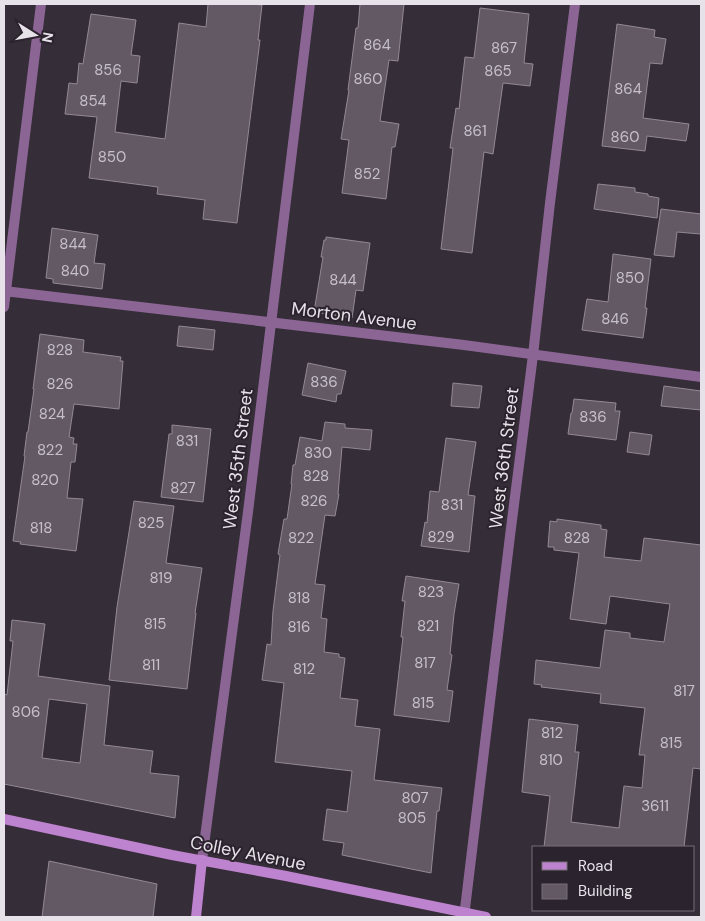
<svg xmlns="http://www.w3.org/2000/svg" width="705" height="921" font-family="'DM Sans',sans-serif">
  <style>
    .building { fill: #625965; stroke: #928995; fill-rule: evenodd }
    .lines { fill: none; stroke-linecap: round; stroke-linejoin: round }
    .street { stroke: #8b6695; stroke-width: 10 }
    .secondary { stroke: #be83ce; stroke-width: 10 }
    .labels { text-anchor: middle; stroke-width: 4; stroke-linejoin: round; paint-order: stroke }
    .number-label { font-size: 15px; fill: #c6c0c8 }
    .street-label { font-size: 18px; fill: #e7e2e9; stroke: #2b232d }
  </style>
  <rect width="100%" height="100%" fill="#352d37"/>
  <!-- building -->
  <g class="building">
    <path d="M208 4H250L262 5 258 40H260L237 223 203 219 205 200 157 194 158 187 89 178 97 117 65 114 69 83 77 84 79 63 83 64 91 14 136 20 131 55 140 56 137 83 121 81 115 132 165 139 179 23 206 27Z"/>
    <path d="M360 4H404L398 61 389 60 380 121 399 124 395 147H392L386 199 342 193 349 140 341 139 349 90H348L356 28H358Z"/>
    <path d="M480 8 529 14 524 63 533 64 530 86 503 83 493 154 484 152 472 253 441 249 453 148H450L456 108 459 109 465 57 474 58Z"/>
    <path d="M617 24 655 30 654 37 666 39 662 64 650 63 643 118 689 124 686 141 647 136 645 151 602 146Z"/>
    <path d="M598 184 635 188V192L648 194V196L659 198 657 218 594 209Z"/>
    <path d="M661 209 701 214V234L677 232 674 257 654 255Z"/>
    <path d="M52 228 98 235 94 263 105 264 102 289 53 283V279L46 278Z"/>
    <path d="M326 237 370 243 363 291 356 290 352 318 314 312 323 257H321L324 240H326Z"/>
    <path d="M613 254 651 259 645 308H647L643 338 582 330 587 299 608 302Z"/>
    <path d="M179 326 215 330 213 350 177 346Z"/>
    <path d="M40 334 84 340 83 352 121 357 120 361H123L119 409 74 404 69 437 74 438 73 444H77L75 462H71L67 498 83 499 76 551 20 544 21 542 13 541 25 456H24L27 432H28L34 389H33Z"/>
    <path d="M308 363 346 371 341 394H337L336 402 302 395Z"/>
    <path d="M453 383 482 386 479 408 451 406Z"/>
    <path d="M664 386 701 391V410L661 406Z"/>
    <path d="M574 399 616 403 615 411H620L616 440 568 434 571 413H572Z"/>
    <path d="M325 422 345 424V428L372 430 370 450 342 447 338 494H339L335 516 325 515 315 584 325 585 321 618 327 619 324 652 339 654V657L345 658 340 698 358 700 355 726 380 729 374 780 442 788 439 811H437L431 873 342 855 344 843 323 840 327 809 347 812 352 771 275 762 284 683 262 680 267 644 271 645 273 611 280 555 278 554 284 519H287L292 484H291L293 465H295L300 437 322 441Z"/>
    <path d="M172 425 211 429 203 502 161 497 169 434H172Z"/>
    <path d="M630 432 652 435 649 455 627 452Z"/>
    <path d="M446 438 476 442 468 495 475 496 469 552 421 546 425 522 427 523 430 491 439 492Z"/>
    <path d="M134 501 174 506 166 563 202 568 195 613H196L187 689 109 680 117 607Z"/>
    <path d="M557 519 601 525V529L607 530 604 557 641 561 644 538 701 545V769L693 768 684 847H544L550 796 522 792 529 719 578 725 575 752H579L571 822 619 828 624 786 642 788 645 755H639L645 708 600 703 601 694 541 687 542 685 534 684 536 660 600 668 605 630 630 633V638L664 642 670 604 610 596 606 624 570 619 579 553 554 550V547H548L550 521 557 522Z"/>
    <path d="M406 576 459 584 454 614 450 654 452 655 447 690 453 691 449 722 394 715 403 637H401L405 601H402Z"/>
    <path d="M12 620 45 624 38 676 110 686 104 745 153 751 150 773 179 776 175 818 4 784V694L7 695 13 641H10ZM49 699 87 704 80 763 42 758Z"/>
    <path d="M49 861 157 884 153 917H42Z"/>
  </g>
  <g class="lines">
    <!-- street -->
    <g class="street">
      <path d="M4 291 464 345 701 377"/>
      <path d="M4 307 41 4"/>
      <path d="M202 860 248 512 310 4"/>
      <path d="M464 917 510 536 533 355 550 203 575 4"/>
    </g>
    <!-- secondary -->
    <g class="secondary">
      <path d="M4 819 172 855 286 876 486 917"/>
      <path d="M196 917 202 860"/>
    </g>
  </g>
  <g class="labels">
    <!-- number labels -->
    <g class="number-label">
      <text x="377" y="50">864</text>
      <text x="504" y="53">867</text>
      <text x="108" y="75">856</text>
      <text x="498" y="76">865</text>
      <text x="368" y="84">860</text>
      <text x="628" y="94">864</text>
      <text x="93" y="106">854</text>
      <text x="475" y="136">861</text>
      <text x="625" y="142">860</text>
      <text x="112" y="162">850</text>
      <text x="367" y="179">852</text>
      <text x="73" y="249">844</text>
      <text x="75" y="276">840</text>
      <text x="630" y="283">850</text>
      <text x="343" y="285">844</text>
      <text x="615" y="324">846</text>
      <text x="60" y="355">828</text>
      <text x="324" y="387">836</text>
      <text x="60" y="389">826</text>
      <text x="52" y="419">824</text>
      <text x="593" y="422">836</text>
      <text x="187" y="446">831</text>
      <text x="50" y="455">822</text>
      <text x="318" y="458">830</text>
      <text x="316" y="481">828</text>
      <text x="45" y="485">820</text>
      <text x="183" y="493">827</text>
      <text x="314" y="506">826</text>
      <text x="452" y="510">831</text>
      <text x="151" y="528">825</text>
      <text x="41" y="533">818</text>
      <text x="441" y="542">829</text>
      <text x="301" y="543">822</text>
      <text x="577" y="543">828</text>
      <text x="161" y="583">819</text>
      <text x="431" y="597">823</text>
      <text x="299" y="603">818</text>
      <text x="155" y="629">815</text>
      <text x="428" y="631">821</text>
      <text x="299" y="632">816</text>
      <text x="425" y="668">817</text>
      <text x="151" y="670">811</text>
      <text x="304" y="674">812</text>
      <text x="684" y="696">817</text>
      <text x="423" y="708">815</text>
      <text x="26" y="717">806</text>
      <text x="552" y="738">812</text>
      <text x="671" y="748">815</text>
      <text x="551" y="765">810</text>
      <text x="415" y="803">807</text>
      <text x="655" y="811">3611</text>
      <text x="412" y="823">805</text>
    </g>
    <!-- street labels -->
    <g class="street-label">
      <text transform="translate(354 316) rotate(7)" y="6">Morton Avenue</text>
      <text transform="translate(504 458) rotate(-83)" y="6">West 36th Street</text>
      <text transform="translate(238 459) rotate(-83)" y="6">West 35th Street</text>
      <text transform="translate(248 853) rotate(11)" y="6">Colley Avenue</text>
    </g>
  </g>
  <!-- border -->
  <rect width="705" height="921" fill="none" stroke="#e7e2e9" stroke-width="10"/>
  <!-- legend -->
  <rect x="532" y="846" width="162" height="65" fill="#2b232d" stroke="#766f78"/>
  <rect x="542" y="862" width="25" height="8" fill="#be83ce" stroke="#766f78"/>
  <text x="578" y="871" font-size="15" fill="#e7e2e9">Road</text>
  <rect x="542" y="884" width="25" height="15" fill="#625965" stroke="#766f78"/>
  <text x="578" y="896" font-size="15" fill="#e7e2e9">Building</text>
  <!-- north arrow -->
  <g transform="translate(35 35) rotate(101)" stroke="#2b232d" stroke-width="4" paint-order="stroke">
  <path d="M0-4L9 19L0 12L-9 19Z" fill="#e7e2e9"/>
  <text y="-8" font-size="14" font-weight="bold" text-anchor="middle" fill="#e7e2e9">N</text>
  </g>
</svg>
